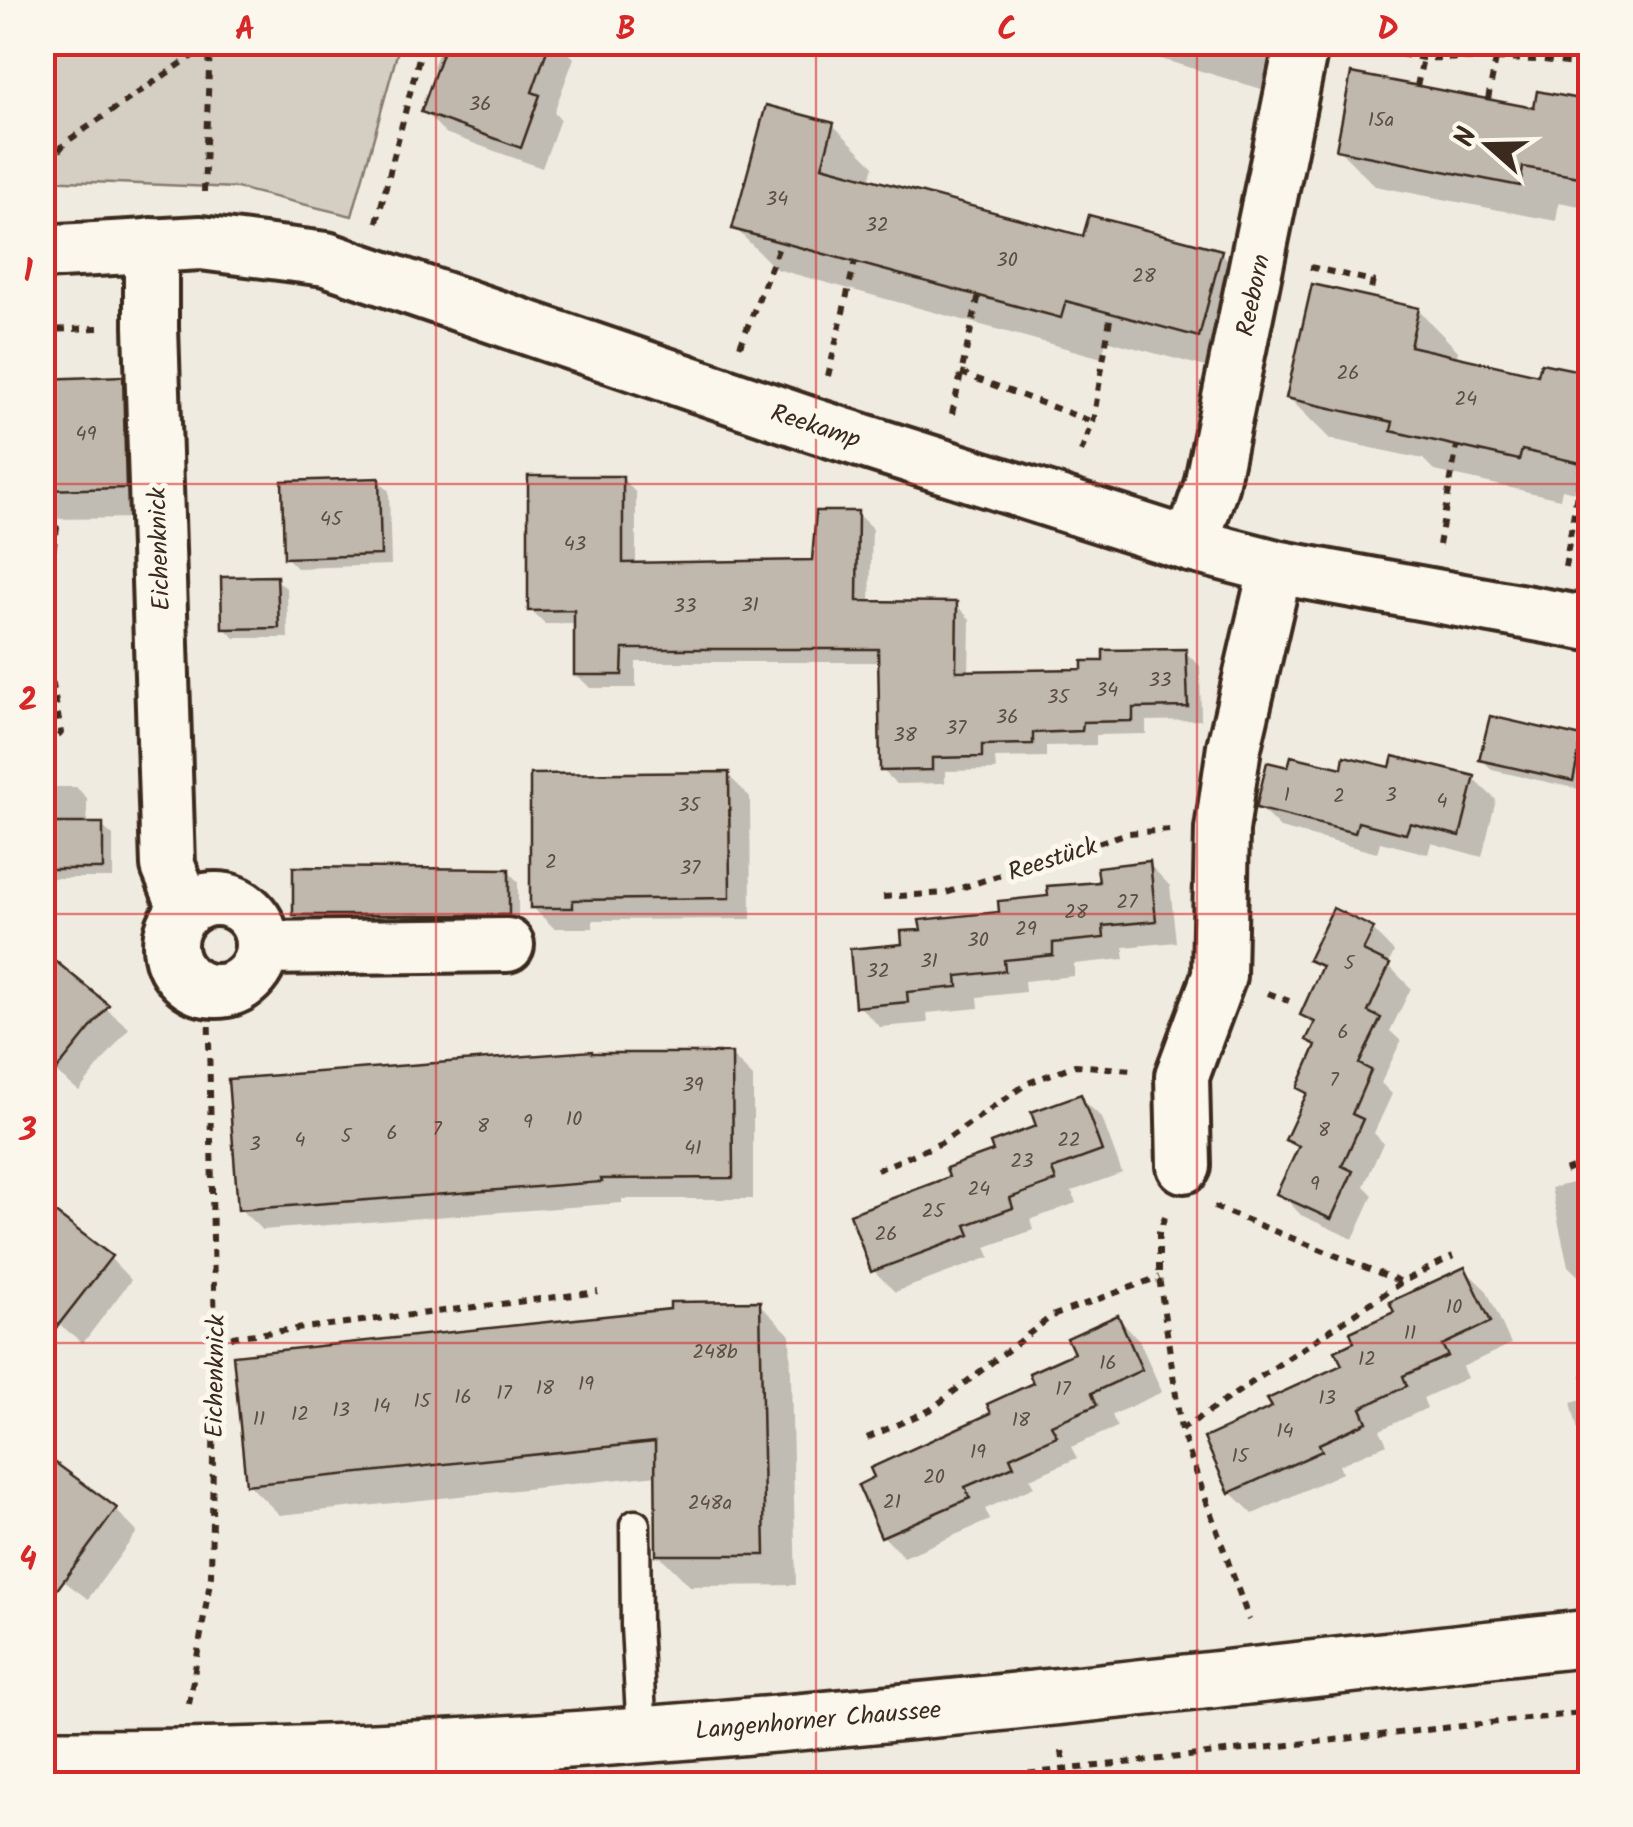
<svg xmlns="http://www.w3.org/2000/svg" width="1633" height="1827" font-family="Kalam,sans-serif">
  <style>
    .green { fill: #d5cec3; stroke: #887c70; stroke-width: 2.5 }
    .shadow { fill: #0003 }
    .building { fill: #c0b8ad; stroke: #3b2a1e; stroke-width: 2.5 }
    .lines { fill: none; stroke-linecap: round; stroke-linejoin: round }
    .lane-casing { stroke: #3b2a1e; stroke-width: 35 }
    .street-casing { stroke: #3b2a1e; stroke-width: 60 }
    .secondary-casing { stroke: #3b2a1e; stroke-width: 62 }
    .path { stroke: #3b2a1e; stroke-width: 6; stroke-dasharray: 8 8; stroke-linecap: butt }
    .lane { stroke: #fbf7ec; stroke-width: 28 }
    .street { stroke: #fbf7ec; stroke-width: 52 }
    .secondary { stroke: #fbf7ec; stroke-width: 55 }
    .grid { fill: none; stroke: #d62828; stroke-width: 2.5; stroke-opacity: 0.55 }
    .labels { text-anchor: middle; stroke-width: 10; stroke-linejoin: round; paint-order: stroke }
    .number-label { font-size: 20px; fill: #5c4e42 }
    .street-label { font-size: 25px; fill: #3b2a1e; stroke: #fbf7ec }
    .neatline { fill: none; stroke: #d62828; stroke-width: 4 }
    .grid-label { font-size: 32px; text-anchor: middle; font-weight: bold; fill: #d62828 }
  </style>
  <rect width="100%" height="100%" fill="#f0ebe0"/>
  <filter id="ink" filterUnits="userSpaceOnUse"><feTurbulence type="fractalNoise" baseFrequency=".01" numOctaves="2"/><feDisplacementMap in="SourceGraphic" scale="20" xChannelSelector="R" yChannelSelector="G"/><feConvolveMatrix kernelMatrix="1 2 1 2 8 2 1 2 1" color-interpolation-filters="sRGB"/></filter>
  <g filter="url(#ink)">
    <!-- green -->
    <path class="green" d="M42 43 43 42 400 43 352 216 237 188 43 180Z"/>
    <!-- shadow -->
    <g class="shadow">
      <path d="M442 42H573L569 53 574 58 554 112 560 119 542 168 445 133 424 111 438 72 433 67Z"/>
      <path d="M1104 42H1290L1275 93Z"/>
      <path d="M1539 94 1590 104V208L1559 202 1556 221 1375 186 1338 149 1536 110Z"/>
      <path d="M833 125 874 166 869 182 1085 239 1220 252 1261 293 1239 376 1106 340 1102 358 776 269 735 228Z"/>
      <path d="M1418 310 1458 351 1456 359 1540 378 1543 366 1590 376V496L1562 489 1560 499 1435 471 1423 459 1330 439 1289 398Z"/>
      <path d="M122 378 152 409 155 518 42 519V381Z"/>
      <path d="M622 478 636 493V565L814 562 857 514 872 528 870 603 956 605 970 619 969 674 1085 672 1185 652 1200 666 1201 720 1146 721V734L1096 735V745L1046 746V757L995 758 996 770 945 771V783L897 784 882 770 881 662H636V688H590L576 674V624H545L530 610Z"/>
      <path d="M378 480 389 491 391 565 297 568 286 557Z"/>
      <path d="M276 579 287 589 288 638H235L224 628Z"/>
      <path d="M1581 739 1590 748 1583 790 1492 770 1482 759Z"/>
      <path d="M1290 770H1392L1474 779 1496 800 1482 857 1431 843 1428 854 1380 842 1377 853 1280 828 1259 807Z"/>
      <path d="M728 775 750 797 751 919 593 920V928H554L532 907Z"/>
      <path d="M42 787H76L87 798V826H102L113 836V878H42Z"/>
      <path d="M1149 864 1170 886 1176 942 1124 947V959L1074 964V976L1024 981 1025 992 978 997 979 1008 927 1013 928 1023 880 1027 858 1005 904 946 1102 884Z"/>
      <path d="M508 871 518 882V925H306L296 914Z"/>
      <path d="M1373 930 1394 952 1388 965 1411 988 1390 1031 1401 1041 1381 1083 1392 1094 1374 1133 1383 1143 1364 1186 1373 1195 1353 1239 1301 1215 1280 1193 1299 1151 1288 1139 1308 1096 1300 1087 1318 1048 1309 1039 1315 1027 1303 1014 1323 971 1311 959Z"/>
      <path d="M42 954 129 1028 79 1091 42 1061Z"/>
      <path d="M731 1055 753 1077V1199H622V1203L262 1230 240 1209Z"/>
      <path d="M1080 1097 1102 1118 1122 1173 1072 1191 1076 1203 1030 1220 1033 1230 986 1247 990 1257 895 1292 873 1270 952 1179 1039 1128Z"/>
      <path d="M1590 1179V1287L1568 1266 1551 1188Z"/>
      <path d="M110 1258 131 1280 83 1343 42 1311Z"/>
      <path d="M1465 1270 1487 1291 1511 1344 1462 1367 1467 1378 1423 1398 1427 1408 1380 1430 1387 1444 1339 1465 1342 1473 1253 1514 1231 1492 1275 1408 1345 1366 1357 1343Z"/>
      <path d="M759 1304 790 1335 796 1585 690 1586 658 1554V1475L280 1515 248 1484Z"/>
      <path d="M1118 1318 1139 1340 1162 1392 1112 1415 1117 1427 1071 1447 1077 1458 1030 1479 1034 1487 985 1509 990 1520 904 1557 883 1536 994 1414 1078 1354Z"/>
      <path d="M1590 1397V1481L1571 1402Z"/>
      <path d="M42 1456 116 1510 137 1532 88 1599 42 1565Z"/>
    </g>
    <!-- building -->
    <g class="building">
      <path d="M446 42H550L532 92 540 95 521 148 421 112Z"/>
      <path d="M1351 73 1534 108 1537 91 1590 101V179L1523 167 1520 186 1336 150Z"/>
      <path d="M766 105 834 123 822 166 1083 236 1089 215 1222 250 1199 337 1066 301 1061 318 732 229Z"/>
      <path d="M1312 284 1419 308 1410 346 1538 375 1541 363 1590 373V465L1522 450 1519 460 1391 431 1393 422 1286 398Z"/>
      <path d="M123 376 126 488 42 490V379Z"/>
      <path d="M528 476H623V563L812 560 816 511H858L857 601 957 602 956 671 1082 669V661H1103V650L1186 649 1188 707 1133 708V721L1083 722 1082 731 1033 733V744L982 745V757L932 758V770L880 771 878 649H623L622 675H574V610L528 611Z"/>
      <path d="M379 478 381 555 284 558 282 481Z"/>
      <path d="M277 576 279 628 222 629 221 577Z"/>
      <path d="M1490 716 1582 737 1573 781 1479 760Z"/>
      <path d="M1291 756 1342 768 1344 756 1390 767 1393 756 1475 776 1460 836 1410 823 1406 834 1358 822 1355 833 1256 808 1267 762 1288 767Z"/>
      <path d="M729 772 730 898 573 900V908H530V774Z"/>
      <rect x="42" y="823" width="61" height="46"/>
      <path d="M1150 861 1156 921 1103 926 1104 938 1053 943V955L1004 960 1005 971 957 976 958 987 907 992 908 1002 855 1007 850 949 902 944 901 931 921 930 919 920 999 912 998 901 1048 896 1047 886 1099 882 1097 867Z"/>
      <path d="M293 867 509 869V915H293Z"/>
      <path d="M1333 908 1374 928 1363 951 1390 964 1368 1012 1381 1018 1359 1064 1371 1070 1352 1114 1363 1119 1342 1166 1353 1171 1331 1219 1276 1194 1299 1146 1285 1140 1307 1093 1297 1088 1316 1045 1306 1040 1315 1022 1300 1015 1322 966 1308 960Z"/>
      <path d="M42 950 109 1005 42 1088Z"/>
      <path d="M592 1051V1053H732L733 1178 601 1179 602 1182 238 1210 228 1079Z"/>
      <path d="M1081 1094 1102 1151 1052 1169 1056 1181 1010 1198 1013 1208 966 1225 970 1235 871 1272 850 1214 949 1177 946 1168 993 1151 990 1143 1036 1126 1031 1112Z"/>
      <path d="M42 1203 112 1256 42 1346Z"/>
      <path d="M1465 1267 1491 1322 1442 1345 1448 1356 1403 1376 1407 1386 1361 1408 1367 1422 1319 1444 1322 1451 1229 1493 1204 1438 1272 1407 1267 1399 1342 1365 1335 1351 1354 1342 1350 1332 1394 1312 1389 1302Z"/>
      <path d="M760 1301 765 1555H656L655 1442 246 1485 233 1355 670 1309V1302Z"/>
      <path d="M1118 1315 1142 1370 1092 1393 1097 1405 1051 1425 1057 1436 1010 1457 1014 1466 965 1487 970 1498 881 1537 858 1485 874 1477 870 1468 991 1413 987 1404 1033 1383 1029 1373 1074 1353 1067 1338Z"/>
      <path d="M42 1453 117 1508 42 1610Z"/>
    </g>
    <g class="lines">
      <defs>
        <path id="lane" d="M635 1525 636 1626 642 1734"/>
        <g id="street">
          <path d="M151 245V327L168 866 186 910"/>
          <path d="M42 252 201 243 326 259 816 426 1191 545 1276 567 1590 624"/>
          <path d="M1191 545 1211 486 1302 42"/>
          <circle cx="216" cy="945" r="46"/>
          <path d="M262 948 507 945"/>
          <path d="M1184 1166 1182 1076 1219 976 1222 830 1234 747 1276 567"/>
        </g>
        <path id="secondary" d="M42 1758C561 1761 1076 1694 1590 1638"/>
      </defs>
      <!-- lane casing -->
      <use href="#lane" class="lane-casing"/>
      <!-- street casing -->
      <use href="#street" class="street-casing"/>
      <!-- secondary casing -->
      <use href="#secondary" class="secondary-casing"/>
      <!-- path -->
      <g class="path">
        <path d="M1353 46 1423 58 1543 60 1590 66"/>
        <path d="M1417 86 1423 58"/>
        <path d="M1488 99 1496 59"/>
        <path d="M42 191H45L47 164 66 142 210 44"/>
        <path d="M204 192 210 45"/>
        <path d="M377 222 423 42"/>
        <path d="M1310 267 1373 281 1369 297"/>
        <path d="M42 330 99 328"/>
        <path d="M740 346 781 242"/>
        <path d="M961 373 1093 422"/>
        <path d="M828 376 855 261"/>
        <path d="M952 414 979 294"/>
        <path d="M1081 452 1093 422 1111 313"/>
        <path d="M42 518 57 528 42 618"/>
        <path d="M1439 545 1457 446"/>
        <path d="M1565 567 1582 463"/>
        <path d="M42 619 61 733 54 741H42"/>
        <path d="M883 897 946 893 1128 833 1171 830"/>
        <path d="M1268 993 1289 1001"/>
        <path d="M877 1170 941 1143 1028 1083 1075 1065 1131 1070"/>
        <path d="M1565 1171 1590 1161"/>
        <path d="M1214 1207 1402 1282"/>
        <path d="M1165 1217 1159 1233V1277L1181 1430 1249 1620"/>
        <path d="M215 1339 598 1292"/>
        <path d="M1582 1378 1590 1375"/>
        <path d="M1181 1430 1402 1282 1453 1256"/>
        <path d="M867 1438 930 1410 1052 1316 1159 1277"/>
        <path d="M189 1704 211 1576 215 1339 208 991"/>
        <path d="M1062 1751 1066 1784"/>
        <path d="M933 1784 1590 1712"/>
      </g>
      <!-- lane -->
      <use href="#lane" class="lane"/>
      <!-- street -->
      <use href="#street" class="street"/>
      <!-- secondary -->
      <use href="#secondary" class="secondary"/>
    </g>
  </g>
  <!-- grid -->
  <path class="grid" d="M436 42V1784M816 42V1784M1197 42V1784M42 484H1590M42 914H1590M42 1343H1590"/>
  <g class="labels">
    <!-- number labels -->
    <g class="number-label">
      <text x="480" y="110">36</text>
      <text x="1381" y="126">15a</text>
      <text x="777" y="205">34</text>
      <text x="877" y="231">32</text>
      <text x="1007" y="266">30</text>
      <text x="1144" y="282">28</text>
      <text x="1348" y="379">26</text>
      <text x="1466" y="405">24</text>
      <text x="86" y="440">49</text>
      <text x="331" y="525">45</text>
      <text x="575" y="550">43</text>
      <text x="750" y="611">31</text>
      <text x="685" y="612">33</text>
      <text x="1160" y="686">33</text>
      <text x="1107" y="696">34</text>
      <text x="1058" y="703">35</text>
      <text x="1007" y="723">36</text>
      <text x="956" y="734">37</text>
      <text x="905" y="741">38</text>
      <text x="1287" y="801">1</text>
      <text x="1391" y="801">3</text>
      <text x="1339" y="802">2</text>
      <text x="1442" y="807">4</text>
      <text x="689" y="811">35</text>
      <text x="551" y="868">2</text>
      <text x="690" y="874">37</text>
      <text x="1127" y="908">27</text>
      <text x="1076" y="918">28</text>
      <text x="1026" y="935">29</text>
      <text x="978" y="946">30</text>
      <text x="929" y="967">31</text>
      <text x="1349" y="969">5</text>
      <text x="878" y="977">32</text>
      <text x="1343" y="1038">6</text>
      <text x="1334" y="1086">7</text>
      <text x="693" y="1091">39</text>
      <text x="574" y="1125">10</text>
      <text x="528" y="1128">9</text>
      <text x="483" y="1132">8</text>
      <text x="437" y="1135">7</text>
      <text x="1324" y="1136">8</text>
      <text x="392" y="1139">6</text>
      <text x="346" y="1142">5</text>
      <text x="300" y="1146">4</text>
      <text x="1069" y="1146">22</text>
      <text x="255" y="1150">3</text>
      <text x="693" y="1154">41</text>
      <text x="1022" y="1167">23</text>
      <text x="1315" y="1190">9</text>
      <text x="979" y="1195">24</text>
      <text x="933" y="1217">25</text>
      <text x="886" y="1240">26</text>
      <text x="1454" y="1313">10</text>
      <text x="1410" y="1339">11</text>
      <text x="715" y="1358">248b</text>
      <text x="1367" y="1365">12</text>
      <text x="1108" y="1369">16</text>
      <text x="586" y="1390">19</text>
      <text x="545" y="1394">18</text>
      <text x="1063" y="1395">17</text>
      <text x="504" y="1399">17</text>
      <text x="463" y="1403">16</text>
      <text x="1327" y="1404">13</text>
      <text x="422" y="1407">15</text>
      <text x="382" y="1412">14</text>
      <text x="341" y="1416">13</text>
      <text x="300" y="1420">12</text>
      <text x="259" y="1425">11</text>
      <text x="1021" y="1426">18</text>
      <text x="1285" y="1437">14</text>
      <text x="978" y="1458">19</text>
      <text x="1240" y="1462">15</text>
      <text x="934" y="1483">20</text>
      <text x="892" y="1508">21</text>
      <text x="710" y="1509">248a</text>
    </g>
    <!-- street labels -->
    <g class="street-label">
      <text transform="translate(1252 295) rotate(-78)" y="9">Reeborn</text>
      <text transform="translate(816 425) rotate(18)" y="9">Reekamp</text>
      <text transform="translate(158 549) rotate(-92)" y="9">Eichenknick</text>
      <text transform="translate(1052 858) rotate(-18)" y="9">Reestück</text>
      <text transform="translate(214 1376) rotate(-89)" y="9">Eichenknick</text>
      <text transform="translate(818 1719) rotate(-5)" y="9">Langenhorner Chaussee</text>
    </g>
  </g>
  <!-- margin -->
  <rect width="1633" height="1827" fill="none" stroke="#fbf7ec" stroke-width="110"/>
  <!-- north arrow -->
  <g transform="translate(1488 145) rotate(290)" stroke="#fbf7ec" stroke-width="8" paint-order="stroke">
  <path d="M0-8L18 38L0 25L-18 38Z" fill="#3b2a1e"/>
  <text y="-15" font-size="28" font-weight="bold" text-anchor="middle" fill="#3b2a1e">N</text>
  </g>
  <rect x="55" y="55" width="1523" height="1717" class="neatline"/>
  <g class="grid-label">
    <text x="245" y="39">A</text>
    <text x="626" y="39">B</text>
    <text x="1007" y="39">C</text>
    <text x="1388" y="39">D</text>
    <text x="28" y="281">1</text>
    <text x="28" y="710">2</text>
    <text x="28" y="1140">3</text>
    <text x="28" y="1569">4</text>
  </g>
</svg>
